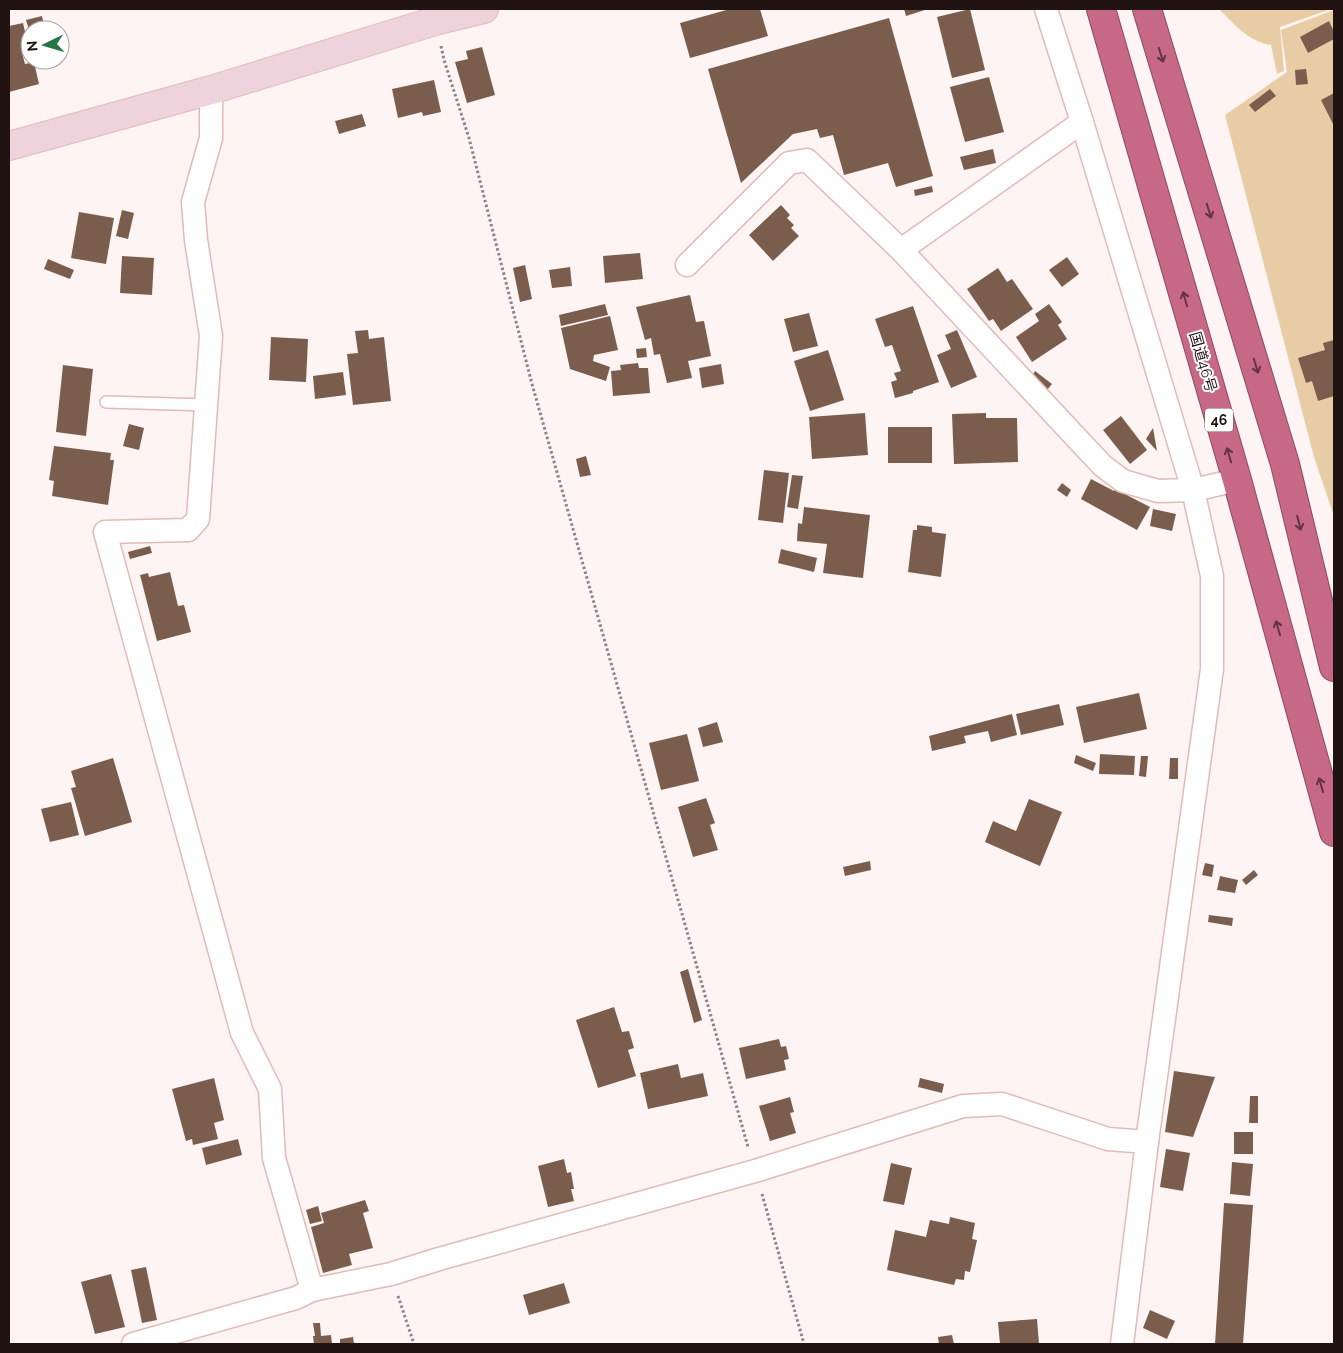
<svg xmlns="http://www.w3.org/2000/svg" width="1343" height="1353" font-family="Raleway,'Noto Sans JP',sans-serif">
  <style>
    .green { fill: #e7cca6 }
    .building { fill: #7b5d4d }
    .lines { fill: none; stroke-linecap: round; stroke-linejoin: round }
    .lane-casing { stroke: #e2bab6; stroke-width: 14 }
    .street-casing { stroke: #e2bab6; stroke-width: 25 }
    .secondary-casing { stroke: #e2bab6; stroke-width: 30 }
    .highway-casing { stroke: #8d4a5f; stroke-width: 30 }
    .path { stroke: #8f8382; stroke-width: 3; stroke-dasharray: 2.5 2.5; stroke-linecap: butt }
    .lane { stroke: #fff; stroke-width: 11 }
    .street { stroke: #fff; stroke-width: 22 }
    .secondary { stroke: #eed2dc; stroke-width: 28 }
    .highway { stroke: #c76889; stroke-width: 28 }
    .oneway { stroke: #633542 }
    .labels { text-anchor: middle; stroke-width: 4; stroke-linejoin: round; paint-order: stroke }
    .shield { fill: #fff; stroke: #645a59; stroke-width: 1 }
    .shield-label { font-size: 14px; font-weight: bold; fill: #211312 }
    .street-label { font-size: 15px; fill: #211312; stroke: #fff }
  </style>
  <rect width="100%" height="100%" fill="#fdf4f3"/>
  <!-- green -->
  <g class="green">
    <path d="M1219 9H1331L1280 27 1284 71 1277 74 1271 45C1249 42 1234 24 1219 9Z"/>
    <path d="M1334 10V516L1314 457 1225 115 1287 72 1281 30Z"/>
  </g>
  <!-- building -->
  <g class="building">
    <path d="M730 9H760L768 36 690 58 680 23Z"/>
    <path d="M904 9H928L906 16Z"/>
    <path d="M970 9 985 70 952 78 937 17Z"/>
    <path d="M42 16 45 30H29L26 20Z"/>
    <path d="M889 18 933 176 896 187 888 163 844 175 833 135 820 138 817 129 793 134 741 183 708 69Z"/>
    <path d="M1329 21 1334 32V39L1308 53 1300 37Z"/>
    <path d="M23 23 26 36 22 37 25 47 21 49 25 64 34 62 39 84 9 92V26Z"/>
    <path d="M482 47 495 95 467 103 455 62 468 59 466 51Z"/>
    <path d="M1306 69 1308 84 1296 85 1295 70Z"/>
    <path d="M989 77 1004 132 965 142 950 87Z"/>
    <path d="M434 80 441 112 423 116 422 112 398 118 392 89Z"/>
    <path d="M1270 89 1276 96 1255 112 1249 105Z"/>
    <path d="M1334 93V126L1321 100Z"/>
    <path d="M362 114 366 126 339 134 335 121Z"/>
    <path d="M993 149 996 163 964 170 960 157Z"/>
    <path d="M932 186 933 192 915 196 914 190Z"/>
    <path d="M781 205 790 215 787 218 794 225 791 228 799 236 773 261 749 235Z"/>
    <path d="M122 210 134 213 128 239 116 236Z"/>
    <path d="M79 212 114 218 106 264 71 258Z"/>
    <path d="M640 253 643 279 605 283 603 256Z"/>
    <path d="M122 256 154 258 152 295 120 293Z"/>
    <path d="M1067 257 1079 274 1062 287 1049 270Z"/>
    <path d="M48 259 74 270 70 279 44 269Z"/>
    <path d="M525 265 532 299 520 302 513 268Z"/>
    <path d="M570 267 572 286 552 288 549 270Z"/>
    <path d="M998 268 1007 282 1012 279 1033 309 1001 331 993 319 989 321 967 289Z"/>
    <path d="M690 295 696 322 704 321 711 356 688 361 692 378 667 383 660 354 654 355 651 338 645 340 636 307Z"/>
    <path d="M605 304 608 315 561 326 559 315Z"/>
    <path d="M1049 304 1062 322 1058 325 1067 339 1032 362 1016 337 1039 321 1035 314Z"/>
    <path d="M913 306 939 382 913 391V393L895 398 891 382 897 380 894 373 901 371 892 345 885 347 875 319Z"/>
    <path d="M809 313 818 346 793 352 784 319Z"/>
    <path d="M610 316 618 350 594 355 593 361 610 367 606 381 570 369 561 328Z"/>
    <path d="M368 330 369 339 384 337 391 401 353 405 347 354 358 353 355 331Z"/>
    <path d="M957 330 977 377 951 388 937 355 951 349 945 335Z"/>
    <path d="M271 337 308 339 306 382 269 380Z"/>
    <path d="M1334 340V396L1318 401 1312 381 1306 383 1298 358 1325 350 1323 343Z"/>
    <path d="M646 348 647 357 637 358 636 349Z"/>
    <path d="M828 350 844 400 810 411 794 361Z"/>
    <path d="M638 363 639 368H648L650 393 613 396 611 371 621 370 620 365Z"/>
    <path d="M721 364 724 384 702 388 699 368Z"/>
    <path d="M63 365 93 369 86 436 56 432Z"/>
    <path d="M1035 371 1052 384 1047 390 1031 377Z"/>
    <path d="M343 372 346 395 315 399 313 376Z"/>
    <path d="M865 413 868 455 812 459 809 417Z"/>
    <path d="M986 413V418H1017L1018 462 954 464 952 414Z"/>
    <path d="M1121 416 1147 450 1130 464 1103 430Z"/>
    <path d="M129 424 144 428 139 450 123 446Z"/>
    <rect x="888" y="427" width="44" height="36"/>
    <path d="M1153 428 1157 451 1146 439Z"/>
    <path d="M54 446 111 453 110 460H114L108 505 52 496 54 481 49 480Z"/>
    <path d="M586 456 591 475 580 477 576 459Z"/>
    <path d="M764 470 789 473 783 523 758 520Z"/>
    <path d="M792 475 803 476 798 509 787 507Z"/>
    <path d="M1091 479 1114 491 1115 489 1150 507 1137 530 1081 499Z"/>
    <path d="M1062 483 1071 490 1067 497 1057 490Z"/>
    <path d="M804 507 870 515 863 578 823 573 827 544 797 541 798 523 802 524Z"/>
    <path d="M1153 509 1176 514 1172 531 1150 526Z"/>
    <path d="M917 525 932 527V532L946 534 941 577 908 572 913 530H917Z"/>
    <path d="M150 546 152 553 130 559 128 552Z"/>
    <path d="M781 549 817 558 814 572 778 563Z"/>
    <path d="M170 572 178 606 184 605 191 632 157 641 140 575 148 573 149 577Z"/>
    <path d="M1139 693 1147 729 1084 743 1076 707Z"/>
    <path d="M1059 704 1064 725 1021 735 1016 714Z"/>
    <path d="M1012 714 1017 735 991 742 988 731 964 736 966 743 932 751 929 736Z"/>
    <path d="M717 722 723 742 703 747 698 728Z"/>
    <path d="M687 734 699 781 661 790 649 743Z"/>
    <path d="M1100 754 1135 756 1134 775 1099 774Z"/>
    <path d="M1076 755 1096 763 1093 771 1074 763Z"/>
    <path d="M1141 756H1148L1146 777 1139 776Z"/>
    <path d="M113 758 132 822 85 836 71 788 76 787 71 771Z"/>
    <path d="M1170 758H1178V779H1169Z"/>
    <path d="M706 798 715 823 710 825 718 850 693 857 678 807Z"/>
    <path d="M1029 799 1062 812 1040 866 985 842 993 821 1016 831Z"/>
    <path d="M71 802 79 835 50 842 41 809Z"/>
    <path d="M870 861 871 870 845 876 843 867Z"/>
    <path d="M1205 863 1214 865 1212 877 1202 875Z"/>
    <path d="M1254 870 1258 875 1246 885 1242 880Z"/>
    <path d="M1220 876 1238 880 1235 893 1217 890Z"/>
    <path d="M1209 915 1233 918 1232 926 1208 922Z"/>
    <path d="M688 969 702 1020 694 1023 680 972Z"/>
    <path d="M614 1007 622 1032 629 1031 634 1048 628 1050 636 1076 598 1088 576 1020Z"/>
    <path d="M779 1039 781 1047 786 1046 789 1059 784 1060 786 1070 746 1079 739 1048Z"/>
    <path d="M678 1064 681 1078 703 1073 708 1096 648 1109 640 1073Z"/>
    <path d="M1174 1071 1215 1077 1193 1137 1165 1132Z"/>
    <path d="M214 1078 224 1120 214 1123 218 1139 193 1145 192 1139 186 1141 172 1089Z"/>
    <path d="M920 1078 944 1084 942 1093 918 1087Z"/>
    <path d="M1250 1096H1258V1123H1249Z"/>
    <path d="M790 1097 794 1112 790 1113 796 1133 770 1141 759 1106Z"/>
    <rect x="1234" y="1132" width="19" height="22"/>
    <path d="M238 1139 242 1155 206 1165 202 1148Z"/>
    <path d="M1166 1149 1190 1153 1183 1191 1160 1187Z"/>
    <path d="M564 1159 567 1173 571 1172 574 1189H571L574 1201 548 1207 538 1166Z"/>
    <path d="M1232 1162 1253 1164 1250 1196 1230 1194Z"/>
    <path d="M891 1163 912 1168 904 1205 883 1201Z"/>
    <path d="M365 1200 369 1211 363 1213 373 1248 349 1254 352 1265 323 1273 311 1227 324 1223 321 1213Z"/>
    <path d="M1224 1203 1253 1205 1243 1344H1215Z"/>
    <path d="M318 1206 322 1221 310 1224 306 1210Z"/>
    <path d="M950 1217 975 1223 972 1239 977 1240 970 1272 965 1271 964 1280 956 1279 954 1285 887 1270 895 1230 926 1237 930 1220 949 1224Z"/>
    <path d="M146 1267 157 1320 142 1323 131 1270Z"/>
    <path d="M111 1274 125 1327 95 1334 81 1282Z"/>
    <path d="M564 1283 570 1303 529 1315 523 1295Z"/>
    <path d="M1150 1310 1175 1321 1167 1339 1143 1328Z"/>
    <path d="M1037 1319 1039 1344H1000L998 1322Z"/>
    <path d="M313 1323H320L321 1336 331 1335 332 1344H314L313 1336H315Z"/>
    <path d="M952 1335 954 1344H939L938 1337Z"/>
    <path d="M353 1337 354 1344H340V1339Z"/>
  </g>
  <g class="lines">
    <defs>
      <path id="lane" d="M106 402 207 405"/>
      <g id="street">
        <path d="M1046 9 1082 122"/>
        <path d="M211 90V138L193 202 196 240 211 336 198 519 188 530 105 532 242 1033 270 1089 274 1158 312 1290"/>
        <path d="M687 265 789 163 807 160 901 250 1085 447 1103 466 1123 481 1158 491 1193 490 1082 122 901 250"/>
        <path d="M133 1344 296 1298 312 1290 391 1274 439 1259 755 1171 963 1106 1002 1104 1108 1139 1147 1142"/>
        <path d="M1122 1344 1147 1142 1212 669V576L1193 490 1237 480"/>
      </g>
      <path id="secondary" d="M9 146 211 90 435 21 484 9"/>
      <g id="highway">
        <path d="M1101 9 1237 480 1334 832"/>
        <path d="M1147 9 1285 464 1334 667"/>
      </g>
    </defs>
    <!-- lane casing -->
    <use href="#lane" class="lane-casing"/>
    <!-- street casing -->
    <use href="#street" class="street-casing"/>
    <!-- secondary casing -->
    <use href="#secondary" class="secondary-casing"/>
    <!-- highway casing -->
    <use href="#highway" class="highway-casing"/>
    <!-- path -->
    <g class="path">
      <path d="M441 46 444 60 469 138 532 384 748 1147"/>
      <path d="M762 1194 804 1344"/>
      <path d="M398 1296 414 1344"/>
    </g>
    <!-- lane -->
    <use href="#lane" class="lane"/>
    <!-- street -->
    <use href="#street" class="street"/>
    <!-- secondary -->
    <use href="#secondary" class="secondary"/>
    <!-- highway -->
    <use href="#highway" class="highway"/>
  </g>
  <!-- one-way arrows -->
  <defs><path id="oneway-shaft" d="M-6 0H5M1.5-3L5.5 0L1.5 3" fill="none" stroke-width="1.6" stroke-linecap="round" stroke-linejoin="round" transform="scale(1.25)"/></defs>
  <g class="oneway">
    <use href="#oneway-shaft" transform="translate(1161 55) rotate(73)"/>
    <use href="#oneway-shaft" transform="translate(1209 211) rotate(73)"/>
    <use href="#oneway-shaft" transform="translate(1185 299) rotate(-106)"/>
    <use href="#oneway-shaft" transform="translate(1256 366) rotate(73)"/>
    <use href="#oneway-shaft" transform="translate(1229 455) rotate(-106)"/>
    <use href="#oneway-shaft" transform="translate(1299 523) rotate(76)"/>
    <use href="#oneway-shaft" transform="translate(1278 628) rotate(-106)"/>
    <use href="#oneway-shaft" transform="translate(1321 785) rotate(-106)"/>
  </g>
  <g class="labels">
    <!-- shield labels -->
    <rect class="shield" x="1205" y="408.5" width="28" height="23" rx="4"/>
    <g class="shield-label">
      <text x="1219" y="425">46</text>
    </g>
    <!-- street labels -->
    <g class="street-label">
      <text transform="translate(1203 362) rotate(74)" y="5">国道46号</text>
    </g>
  </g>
  <!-- border -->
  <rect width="1343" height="1353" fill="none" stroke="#211312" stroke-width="20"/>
  <!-- north arrow -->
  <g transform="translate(45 45) rotate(265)"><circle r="24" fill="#ffffff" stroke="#a6a1a0"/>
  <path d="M0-4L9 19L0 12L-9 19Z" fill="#287646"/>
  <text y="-8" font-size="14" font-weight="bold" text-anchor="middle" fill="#211312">N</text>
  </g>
</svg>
